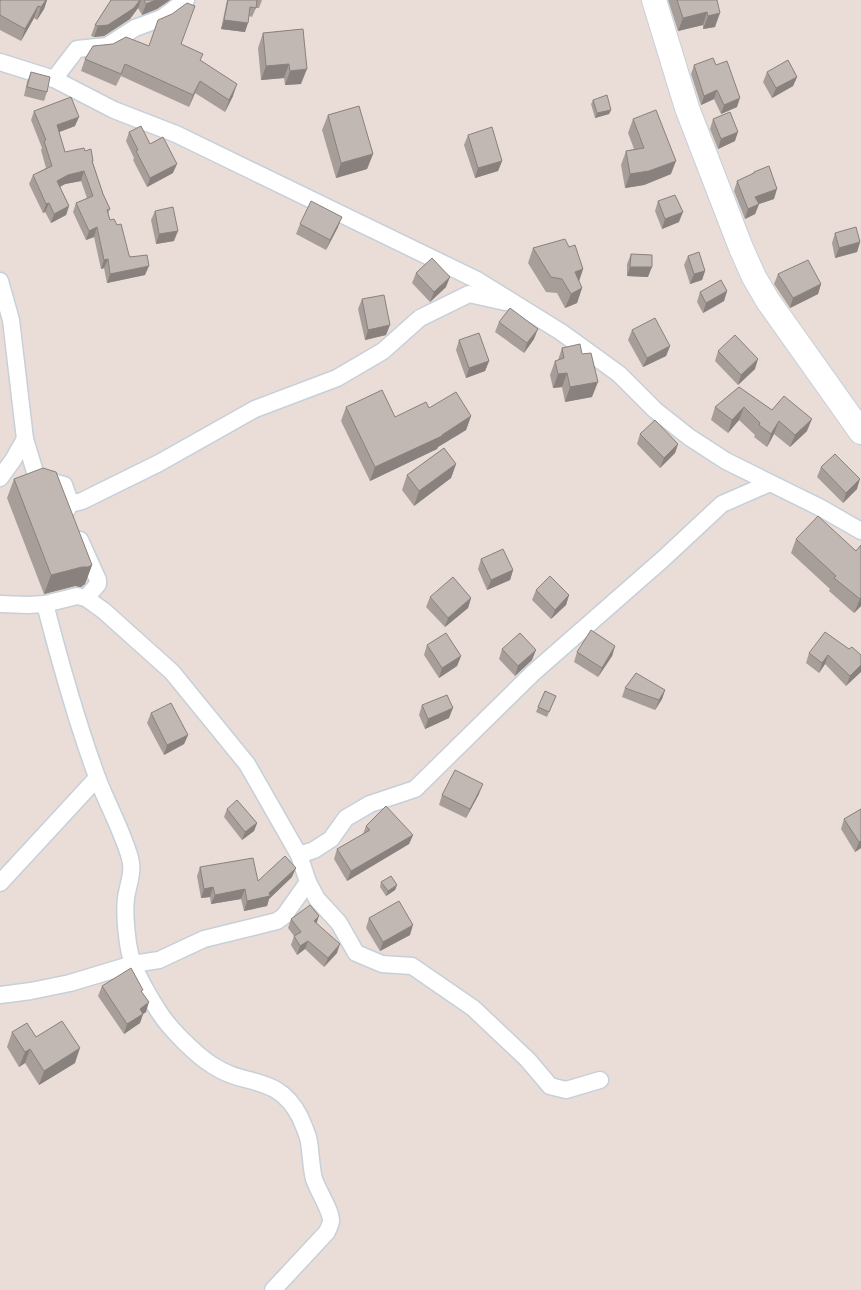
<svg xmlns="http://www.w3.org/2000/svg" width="861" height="1290" font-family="Arial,sans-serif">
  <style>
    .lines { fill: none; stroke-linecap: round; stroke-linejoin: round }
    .street-casing { stroke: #c6d0d9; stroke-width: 19 }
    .secondary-casing { stroke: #c6d0d9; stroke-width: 26 }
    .street { stroke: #fff; stroke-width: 16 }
    .secondary { stroke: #fff; stroke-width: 24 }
    .wall { fill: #a79e9a }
    .shaded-wall { fill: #88817d }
    .building { fill: #c2b8b3; stroke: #88817d }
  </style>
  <rect width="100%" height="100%" fill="#eadcd7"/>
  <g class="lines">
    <defs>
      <g id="street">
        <path d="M0 62 54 79 114 110 176 134 477 280 561 332 619 374 655 410 689 437 726 461 821 508 861 531"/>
        <path d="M54 79 77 49 107 46 135 28 162 18 186 0"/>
        <path d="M0 281 11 320 25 439 35 472 41 479 64 485 70 502 67 510"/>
        <path d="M0 478 13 460 25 439"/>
        <path d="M70 502 74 503 82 501 159 463 255 409 337 378 383 351 420 318 469 294 505 302"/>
        <path d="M80 540 98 580V584L86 598"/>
        <path d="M0 604 28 605 45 604 77 596 86 598 104 611 172 672 247 764 299 855 308 882 317 899 339 923 356 953 382 964 412 966 473 1008 528 1060 550 1086 566 1090 600 1080"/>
        <path d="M45 604C60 662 76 720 97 777 107 804 122 830 130 858 134 872 128 884 126 898 124 914 127 951 134 966 140 981 150 998 159 1012 169 1028 196 1055 212 1065 246 1088 277 1073 300 1117 303 1125 308 1134 309 1142 311 1154 311 1167 314 1179 318 1191 331 1210 331 1221 331 1224 328 1229 327 1232L273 1290"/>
        <path d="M299 855 314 850 331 839 346 818 370 804 415 789 533 673 663 559 722 504 770 483"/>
        <path d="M0 883 97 778"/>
        <path d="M0 995 31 991 70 983 133 964 159 960 204 939 277 921 284 916 308 882"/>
      </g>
      <path id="secondary" d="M654 0 687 108 741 248 754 277 768 301 861 432"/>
    </defs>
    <!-- street casing -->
    <use href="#street" class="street-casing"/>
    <!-- secondary casing -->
    <use href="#secondary" class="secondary-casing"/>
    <!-- street -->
    <use href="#street" class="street"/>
    <!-- secondary -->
    <use href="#secondary" class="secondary"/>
  </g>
  <!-- wall -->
  <g class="wall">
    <path d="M0 0H47L44 9 37 20 34 18 21 41 0 30Z"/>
    <path d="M111 0H170L157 9 142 15 138 8 130 19 104 36 94 37 91 36 95 25Z"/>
    <path d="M227 0H262L259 8H256L252 17 249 16 245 32 221 29Z"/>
    <path d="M668 0H717L715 27 703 29V25L678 31Z"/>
    <path d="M303 29 301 84 285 85 284 78 261 80 258 48 263 33Z"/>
    <path d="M181 44 203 54 200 60 233 96 225 112 195 93 189 107 121 76 116 86 81 71 85 59 149 46Z"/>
    <path d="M694 65H716L737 107 721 114 714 99 701 105 691 74Z"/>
    <path d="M31 72 47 92 44 101 24 96 27 82Z"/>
    <path d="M767 72 797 77 793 86 772 98 763 82Z"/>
    <path d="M593 100 611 110 609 114 595 118 591 104Z"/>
    <path d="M34 111 75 126 59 132 65 152 85 151 93 161V163L103 194 110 209 108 214 110 220 129 255 145 275 107 283 104 268 101 269 94 237 86 240 73 212 76 203 87 198 81 181 65 184 60 187 69 206 66 215 51 223 45 212 43 213 29 184 33 175 46 168 41 150 42 148 31 120Z"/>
    <path d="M328 115 373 154 367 169 336 178 322 130Z"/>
    <path d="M633 119 671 174 644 185 625 188 621 165 626 151 634 149 628 133Z"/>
    <path d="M713 119 735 141 718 149 710 129Z"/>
    <path d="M129 132 150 144 173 173 147 187 133 160 134 158 126 141Z"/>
    <path d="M468 135 502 161 498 171 475 178 464 145Z"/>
    <path d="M754 172 774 199 759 204 755 214 745 219 734 191 737 181 753 174Z"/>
    <path d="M658 201 679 222 662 229 655 211Z"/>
    <path d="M155 211 174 241 156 244 151 220Z"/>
    <path d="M300 224 338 227 326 250 296 234Z"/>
    <path d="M835 233 860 242 857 252 835 258 832 243Z"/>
    <path d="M569 247 583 269 579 281 582 288 577 303 565 308 557 293 546 292 528 263 533 248Z"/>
    <path d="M631 254 648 277 627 276V264Z"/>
    <path d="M688 256 705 271 702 280 690 284 684 265Z"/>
    <path d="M416 273 446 287 430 302 412 283Z"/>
    <path d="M778 274 821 284 818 294 790 308 774 284Z"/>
    <path d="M727 291 724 301 703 313 697 302 700 292Z"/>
    <path d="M362 299 386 335 365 340 358 309Z"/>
    <path d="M499 322 534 339 524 353 495 332Z"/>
    <path d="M632 330 670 346 666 356 643 367 628 340Z"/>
    <path d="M459 340 489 361 485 371 466 378 456 350Z"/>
    <path d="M562 348 582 354 592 397 565 402 562 387 553 388 550 375 555 361 558 360Z"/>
    <path d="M718 351 755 369 738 385 715 361Z"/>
    <path d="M739 387 772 410 807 431 790 447 774 434 767 447 754 437 755 435 739 420 728 433 711 420 715 407Z"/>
    <path d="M346 407 395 417 429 408 471 416 466 430 438 447 437 449 370 481 341 421Z"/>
    <path d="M640 434 678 444 675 453 660 468 637 444Z"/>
    <path d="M456 464 451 478 414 506 402 490 407 475Z"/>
    <path d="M821 467 857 489 843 503 817 477Z"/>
    <path d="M14 479 92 565 85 584 81 587 75 586 44 594 7 498Z"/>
    <path d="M796 539 856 551 861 545V606L854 613 829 591 830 589 791 553Z"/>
    <path d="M481 559 513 570 510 580 487 590 478 569Z"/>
    <path d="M536 590 569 595 566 605 551 619 532 600Z"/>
    <path d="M430 597 471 598 468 608 445 627 426 607Z"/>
    <path d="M427 645 461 656 457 666 439 678 424 655Z"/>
    <path d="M615 646 612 656 598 677 574 662 577 652Z"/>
    <path d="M502 649 532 660 515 676 499 659Z"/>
    <path d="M809 653 861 655 846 686 825 664 819 673 806 663Z"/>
    <path d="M625 688 665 690 662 699 655 710 622 697Z"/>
    <path d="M545 691 556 696 547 717 536 712Z"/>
    <path d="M422 705 449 718 425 729 419 715Z"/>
    <path d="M151 713 188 735 184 744 164 755 147 723Z"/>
    <path d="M479 794 466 818 439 805 442 795Z"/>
    <path d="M227 809 257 823 254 831 242 840 224 817Z"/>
    <path d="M861 809V848L855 852 841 829 844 819Z"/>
    <path d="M366 826 413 835 409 844 347 881 334 859 337 849 363 834Z"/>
    <path d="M200 867 258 881 292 877 269 899 267 906 244 911 241 899 211 904 210 897 201 898 197 876Z"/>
    <path d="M381 882 397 885 395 890 386 896 380 887Z"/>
    <path d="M369 918 410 935 380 951 366 928Z"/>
    <path d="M291 919 317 923 337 953 324 967 305 949 297 955 291 945 294 936 288 928Z"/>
    <path d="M102 986 142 993 146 1012 143 1014 140 1023 124 1034 98 996Z"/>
    <path d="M12 1032 36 1037 75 1063 39 1085 25 1063 19 1067 7 1047Z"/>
  </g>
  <!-- shaded-wall -->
  <g class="shaded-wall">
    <path d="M46 0H47L44 9 37 20 41 7Z"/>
    <path d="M140 0H141L138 8 130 19 104 36 94 37 98 26Z"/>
    <path d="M156 0H170L157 9 142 15 146 4Z"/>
    <path d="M38 6 34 18 21 41 25 29Z"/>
    <path d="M707 12 703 25 678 31 683 18Z"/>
    <path d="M720 13 715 27 703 29 708 16Z"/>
    <path d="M224 20 248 23 245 32 221 29Z"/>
    <path d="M289 64 284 78 261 80 266 66Z"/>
    <path d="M307 69 301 84 285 85 290 71Z"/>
    <path d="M797 77 793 86 772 98 776 88Z"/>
    <path d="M200 81 195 93 189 107 193 95Z"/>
    <path d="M237 84 233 96 225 112 229 100Z"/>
    <path d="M717 90 714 99 701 105 704 96Z"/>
    <path d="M740 98 737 107 721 114 724 105Z"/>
    <path d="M611 110 609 114 595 118 597 113Z"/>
    <path d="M79 117 75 126 54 134 57 125Z"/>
    <path d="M738 132 735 141 718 149 721 139Z"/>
    <path d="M373 154 367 169 336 178 341 163Z"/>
    <path d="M502 161 498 171 475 178 478 168Z"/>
    <path d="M676 161 671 174 644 185 625 188 630 174Z"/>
    <path d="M177 164 173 173 147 187 150 178Z"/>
    <path d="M84 171 81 181 65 184 54 190 57 181 68 175Z"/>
    <path d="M777 189 774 199 759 204 755 214 745 219 748 209 755 197Z"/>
    <path d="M49 203 45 212 43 213 46 204Z"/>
    <path d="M69 206 66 215 51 223 54 214Z"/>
    <path d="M683 212 679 222 662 229 665 219Z"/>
    <path d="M342 217 338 227 326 250 330 240Z"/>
    <path d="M97 227 94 237 86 240 89 231Z"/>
    <path d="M178 231 174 241 156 244 159 234Z"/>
    <path d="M860 242 857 252 835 258 839 248Z"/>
    <path d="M108 259 104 268 101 269 104 260Z"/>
    <path d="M149 266 145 275 107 283 110 274Z"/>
    <path d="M630 267H652L648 277 627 276Z"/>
    <path d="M583 269 578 284 575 272Z"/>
    <path d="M705 271 702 280 690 284 694 274Z"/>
    <path d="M450 277 446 287 430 302 434 292Z"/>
    <path d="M821 284 818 294 790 308 793 298Z"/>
    <path d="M582 288 577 303 565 308 571 294Z"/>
    <path d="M727 291 724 301 703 313 706 303Z"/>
    <path d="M390 325 386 335 365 340 368 330Z"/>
    <path d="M538 329 534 339 524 353 527 343Z"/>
    <path d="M670 346 666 356 643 367 647 358Z"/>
    <path d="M758 359 755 369 738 385 741 375Z"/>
    <path d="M489 361 485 371 466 378 469 368Z"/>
    <path d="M567 373 562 387 553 388 558 374Z"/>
    <path d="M598 382 592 397 565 402 570 387Z"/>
    <path d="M744 407 739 420 728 433 732 420Z"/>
    <path d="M471 416 466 430 438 447 437 449 370 481 375 467 442 435Z"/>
    <path d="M812 419 807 431 790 447 795 435Z"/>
    <path d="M779 421 774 434 767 447 771 434Z"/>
    <path d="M678 444 675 453 660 468 664 458Z"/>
    <path d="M456 464 451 478 414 506 419 491Z"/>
    <path d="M860 479 857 489 843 503 846 493Z"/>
    <path d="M92 565 85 584 81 587 75 586 44 594 51 575Z"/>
    <path d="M513 570 510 580 487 590 491 580Z"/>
    <path d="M569 595 566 605 551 619 555 610Z"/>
    <path d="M471 598 468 608 445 627 448 618Z"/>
    <path d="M861 598V606L854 613 860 599Z"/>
    <path d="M615 646 612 656 598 677 602 668Z"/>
    <path d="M536 650 532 660 515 676 518 666Z"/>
    <path d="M828 655 825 664 819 673 822 663Z"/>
    <path d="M461 656 457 666 439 678 442 668Z"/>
    <path d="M861 665V672L846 686 850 676Z"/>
    <path d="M665 690 662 699 655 710 659 700Z"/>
    <path d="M453 708 449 718 425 729 428 719Z"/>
    <path d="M188 735 184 744 164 755 167 745Z"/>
    <path d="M483 784 479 794 466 818 470 809Z"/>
    <path d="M257 823 254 831 242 840 245 832Z"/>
    <path d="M413 835 409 844 347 881 351 871Z"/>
    <path d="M861 841V848L855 852 859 842Z"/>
    <path d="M296 868 292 877 269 899 267 906 244 911 247 901 269 893Z"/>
    <path d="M397 885 395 890 386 896 388 891Z"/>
    <path d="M213 887 210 897 201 898 204 889Z"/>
    <path d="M245 889 241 899 211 904 215 895Z"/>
    <path d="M319 916 316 925 314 921Z"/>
    <path d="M413 925 410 935 380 951 383 942Z"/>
    <path d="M308 941 305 949 297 955 300 946Z"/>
    <path d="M340 944 337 953 324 967 328 958Z"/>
    <path d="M149 1002 146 1012 143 1014 140 1023 124 1034 127 1024 140 1009Z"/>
    <path d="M80 1048 75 1063 39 1085 44 1071Z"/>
    <path d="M30 1049 25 1063 19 1067 25 1052Z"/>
  </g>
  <!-- building -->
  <g class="building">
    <path d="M0 0H46L41 7 38 6 25 29 0 15Z"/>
    <path d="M111 0H140L134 8 108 25 98 26 95 25Z"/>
    <path d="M144 0H156L146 4Z"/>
    <path d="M228 0H257L256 8 250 7 248 23 224 20Z"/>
    <path d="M677 0H717L720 13 708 16 707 12 683 18Z"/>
    <path d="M187 3 195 6 181 44 203 54 200 60 237 84 229 100 200 81 193 95 125 64 121 74 85 59 93 46 113 44 126 37 149 46 158 20 172 14Z"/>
    <path d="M303 29 307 69 290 71 289 64 266 66 263 33Z"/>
    <path d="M713 58 716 65 727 61 740 98 724 105 717 90 704 96 694 65Z"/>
    <path d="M788 60 797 77 776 88 767 72Z"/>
    <path d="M31 72 50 77 47 92 27 87Z"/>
    <path d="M607 95 611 110 597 113 593 100Z"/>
    <path d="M71 97 79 117 57 125 65 152 84 148 85 151 91 149 93 161H92L103 194 110 209 107 210 110 220 114 219 117 225 121 224 129 255 130 257 147 255 149 266 110 274 108 259 104 260 97 227 89 231 76 203 93 196 84 171 68 175 57 181 69 206 54 214 49 203 46 204 33 175 52 166 44 141 46 140 34 111Z"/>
    <path d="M359 106 373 154 341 163 328 115Z"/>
    <path d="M656 110 676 161 649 171 630 174 626 151 644 148 633 119Z"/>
    <path d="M730 112 738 132 721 139 713 119Z"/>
    <path d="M141 126 150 144 163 137 177 164 150 178 136 151 138 150 129 132Z"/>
    <path d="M492 127 502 161 478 168 468 135Z"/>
    <path d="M769 166 777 189 755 197 759 204 748 209 737 181 754 173V172Z"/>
    <path d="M675 195 683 212 665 219 658 201Z"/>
    <path d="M311 201 342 217 330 240 300 224Z"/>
    <path d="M173 207 178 231 159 234 155 211Z"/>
    <path d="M856 227 860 242 839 248 835 233Z"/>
    <path d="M565 239 569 247 575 245 583 269 575 272 582 288 571 294 562 279 551 277 533 248Z"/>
    <path d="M699 252 705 271 694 274 688 256Z"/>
    <path d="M631 254 652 255V267H630Z"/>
    <path d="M432 258 450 277 434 292 416 273Z"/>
    <path d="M808 260 821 284 793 298 778 274Z"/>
    <path d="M721 280 727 291 706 303 700 292Z"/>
    <path d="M384 295 390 325 368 330 362 299Z"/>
    <path d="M510 308 538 329 527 343 499 322Z"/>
    <path d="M655 318 670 346 647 358 632 330Z"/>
    <path d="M479 333 489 361 469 368 459 340Z"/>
    <path d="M735 335 758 359 741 375 718 351Z"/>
    <path d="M580 344 582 354 591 353 598 382 570 387 567 373 558 374 555 361 564 358 562 348Z"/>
    <path d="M739 387 772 410 784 396 812 419 795 435 779 421 771 434 759 425 760 423 744 407 732 420 715 407Z"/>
    <path d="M382 390 395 417 426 402 429 408 456 392 471 416 442 435V436L375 467 346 407Z"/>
    <path d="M655 420 678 444 664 458 640 434Z"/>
    <path d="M444 448 456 464 419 491 407 475Z"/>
    <path d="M835 454 860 479 846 493 821 467Z"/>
    <path d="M43 468 56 472 92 565 88 567H82L51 575 14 479Z"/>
    <path d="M818 516 856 551 861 545V598L860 599 834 578 836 576 796 539Z"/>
    <path d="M503 549 513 570 491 580 481 559Z"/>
    <path d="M550 576 569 595 555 610 536 590Z"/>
    <path d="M453 577 471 598 448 618 430 597Z"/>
    <path d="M591 630 615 646 602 668 577 652Z"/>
    <path d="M825 632 849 649 852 647 861 655V665L850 676 828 655 822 663 809 653Z"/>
    <path d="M446 633 461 656 442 668 427 645Z"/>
    <path d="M520 633 536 650 518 666 502 649Z"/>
    <path d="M636 673 665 690 659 700 625 688Z"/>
    <path d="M545 691 556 696 549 712 538 707Z"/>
    <path d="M447 695 453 708 428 719 422 705Z"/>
    <path d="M171 703 188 735 167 745 151 713Z"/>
    <path d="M455 770 483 784 470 809 442 795Z"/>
    <path d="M237 800 257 823 245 832 227 809Z"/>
    <path d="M386 806 413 835 351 871 337 849 370 830 366 826Z"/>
    <path d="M861 809V841L859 842 844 819Z"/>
    <path d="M285 856 296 868 269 893 270 896 247 901 245 889 215 895 213 887 204 889 200 867 253 858 258 881Z"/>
    <path d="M391 876 397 885 388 891 381 882Z"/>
    <path d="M399 901 413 925 383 942 369 918Z"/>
    <path d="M310 905 319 916 314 921 340 944 328 958 308 941 300 946 294 936 301 932 291 919Z"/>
    <path d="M131 968 143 990 141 991 149 1002 140 1009 143 1014 127 1024 102 986Z"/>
    <path d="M62 1021 80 1048 44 1071 30 1049 25 1052 12 1032 27 1023 36 1037Z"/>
  </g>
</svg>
